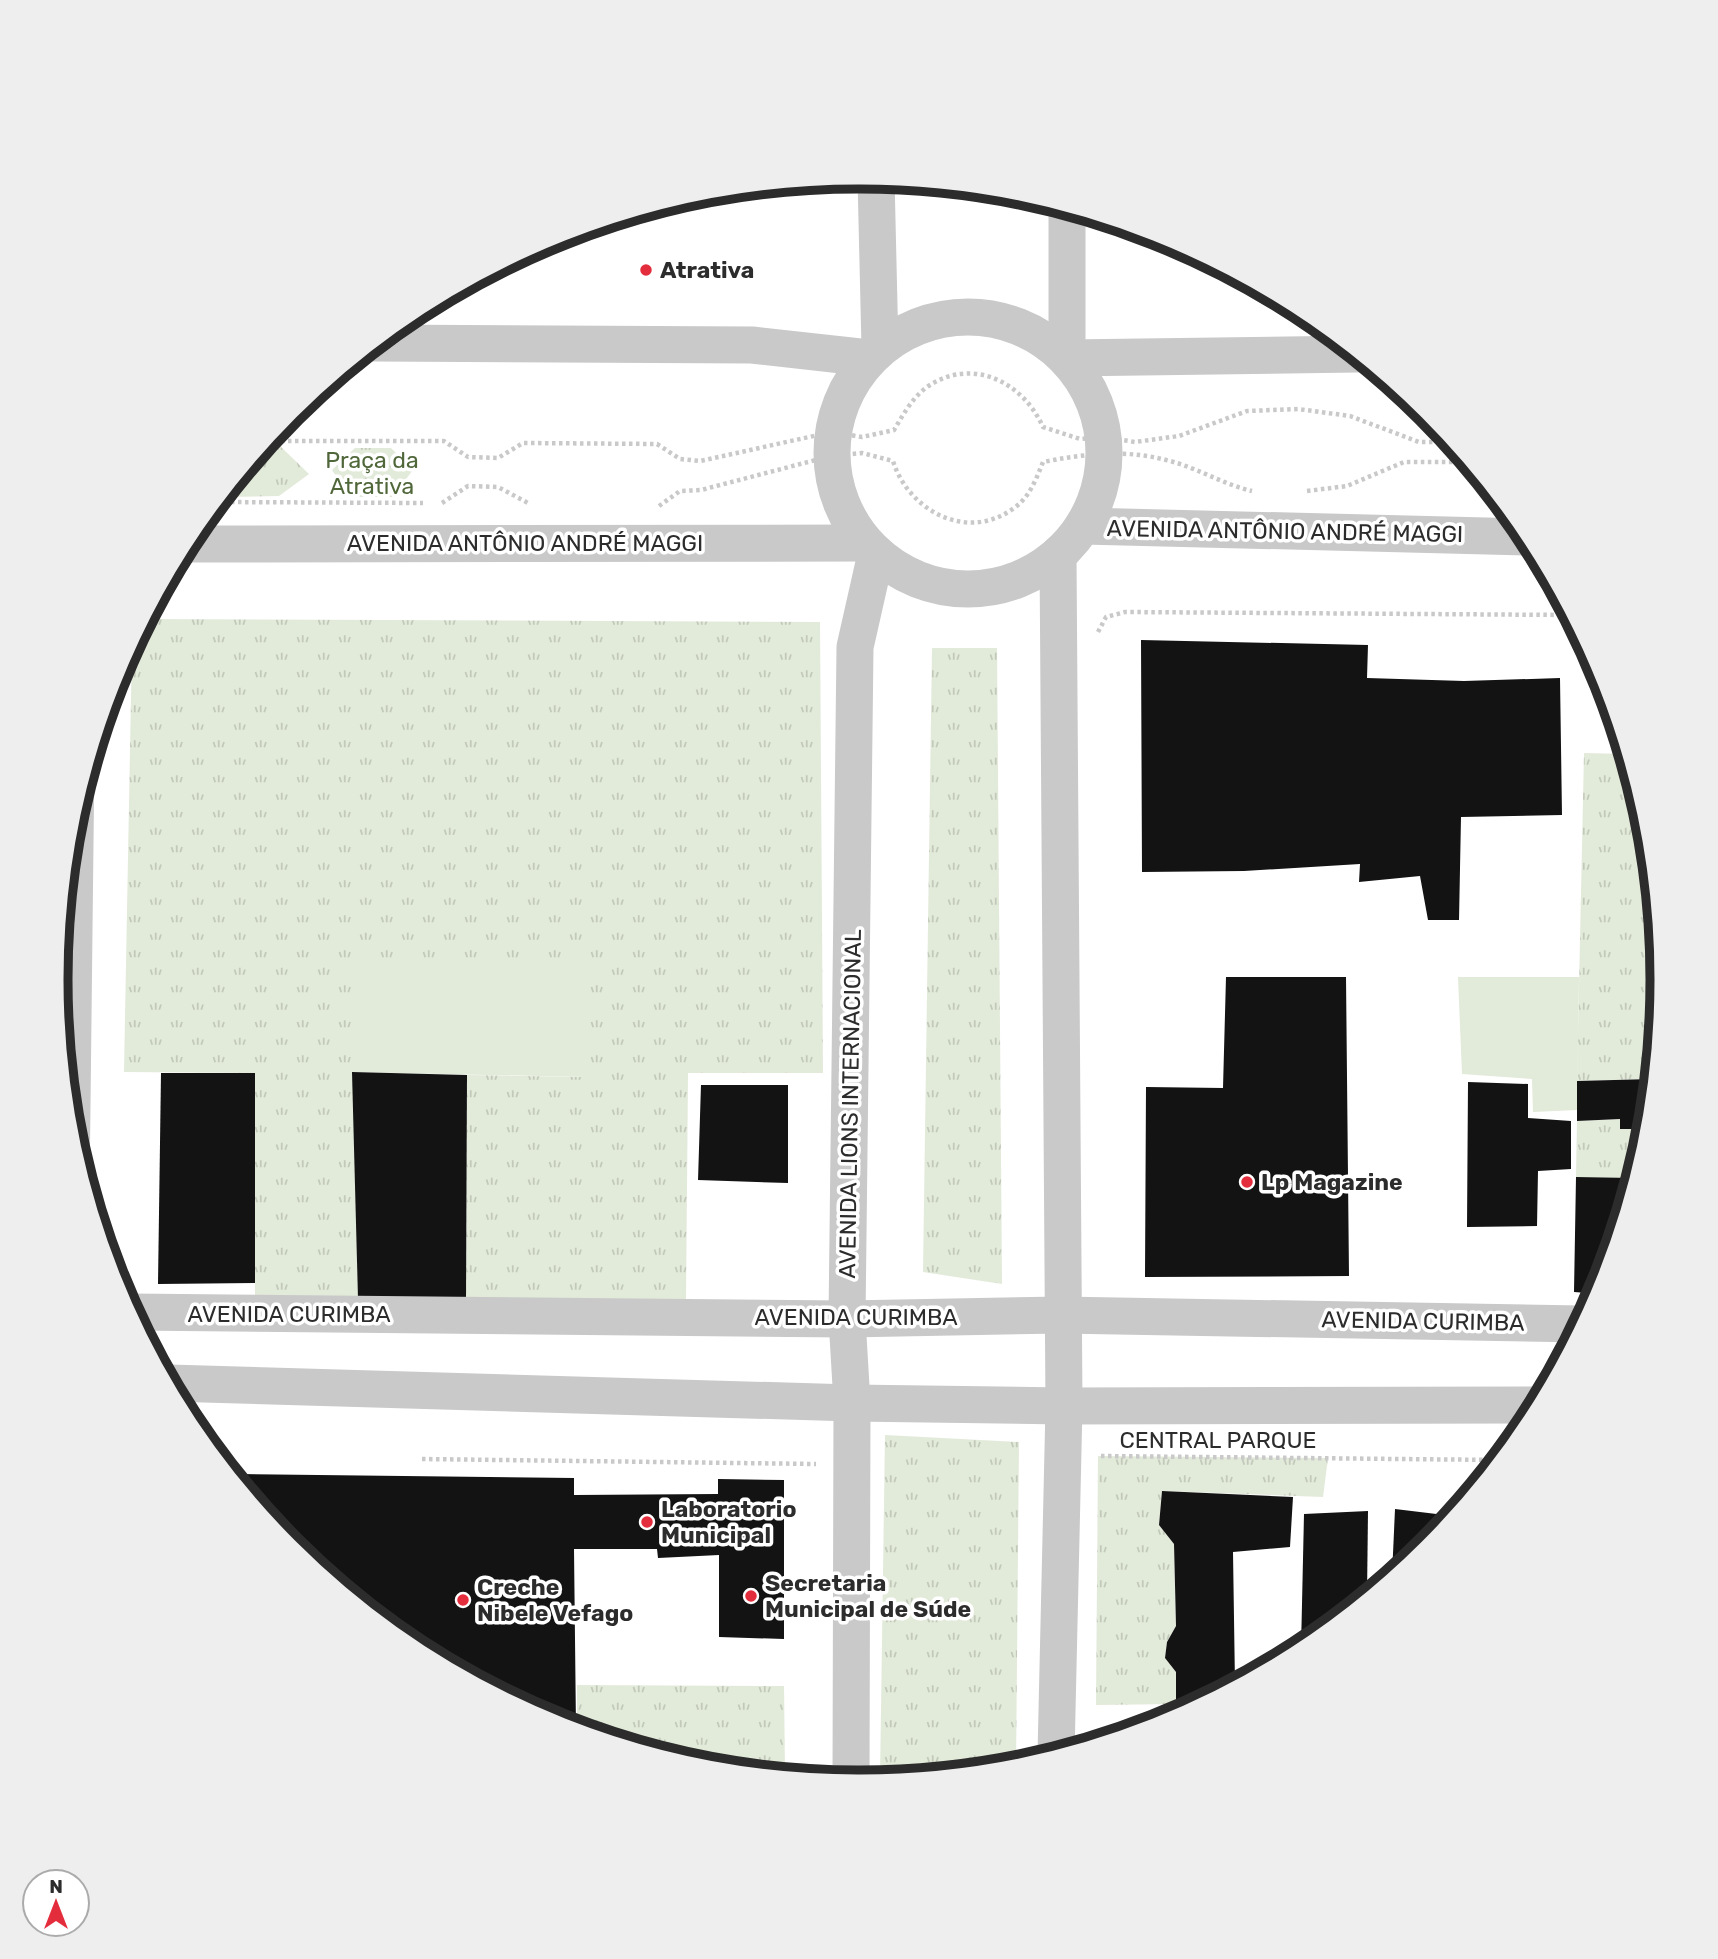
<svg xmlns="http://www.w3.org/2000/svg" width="1718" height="1959" font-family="Rubik,sans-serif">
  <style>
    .grass { fill: url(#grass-tufts) }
    .garden { fill: #e2ead9 }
    .building { fill: #131313 }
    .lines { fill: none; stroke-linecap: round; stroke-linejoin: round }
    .path { stroke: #c9c9c9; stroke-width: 4.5; stroke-dasharray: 3.5 3.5; stroke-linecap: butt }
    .minor { stroke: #c9c9c9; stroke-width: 30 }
    .tertiary { stroke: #c9c9c9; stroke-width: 37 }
    .poi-dot { fill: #e42d3c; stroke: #fff; stroke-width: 2.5 }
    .labels { text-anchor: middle; stroke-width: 7; stroke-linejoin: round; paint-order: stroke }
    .poi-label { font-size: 23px; font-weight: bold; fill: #2c2c2c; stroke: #fff; text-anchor: start }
    .park-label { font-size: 23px; fill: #50673a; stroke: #fff }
    .street-label { font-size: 23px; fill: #2c2c2c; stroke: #fff }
    .rim { fill: none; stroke: #2c2c2c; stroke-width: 9 }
  </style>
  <defs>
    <pattern id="grass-tufts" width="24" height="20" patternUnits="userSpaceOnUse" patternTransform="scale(1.75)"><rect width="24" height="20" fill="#e2ead9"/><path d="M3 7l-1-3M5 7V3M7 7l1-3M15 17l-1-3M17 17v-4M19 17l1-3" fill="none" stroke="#c2c9ba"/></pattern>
  </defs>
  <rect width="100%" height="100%" fill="#fff"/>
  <!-- grass -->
  <g class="grass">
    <path d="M280 446 309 474 279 496 227 497 224 494 263 447Z"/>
    <path d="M355 448H391L413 470 392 497H350L332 470Z"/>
    <path d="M146 619 820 622 823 1073H688L686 1299 466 1301 467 1075 585 1077 352 960 358 1299 255 1298 254 1073 124 1072 132 644Z"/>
    <path d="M932 648H997L1002 1284 923 1272Z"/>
    <path d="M1584 753 1626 754 1647 823 1662 979 1652 1079 1577 1081Z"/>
    <path d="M1620 1119V1129H1646L1634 1178 1576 1177 1577 1121Z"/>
    <path d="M885 1435 1019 1442 1016 1767 880 1780Z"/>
    <path d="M1098 1456 1328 1458 1323 1497 1162 1491 1159 1525 1174 1544 1176 1626 1167 1642 1165 1658 1176 1672V1704L1096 1705Z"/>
    <path d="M577 1685 784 1686 785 1775 702 1767 577 1729Z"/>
  </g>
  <!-- garden -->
  <g class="garden">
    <path d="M352 960H586V1077L352 1072Z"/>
    <path d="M1458 977H1579L1577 1110 1533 1112 1532 1079 1462 1074Z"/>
  </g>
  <!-- building -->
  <g class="building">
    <path d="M1141 640 1368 645 1367 678 1464 681 1560 678 1562 815 1461 817 1459 920H1428L1420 876 1359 882 1360 864 1244 871 1142 872Z"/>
    <path d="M1226 977H1346L1349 1276 1145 1277 1146 1087 1223 1088Z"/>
    <path d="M352 1072 467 1075 466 1301 358 1299Z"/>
    <path d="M161 1073H255V1283L158 1284Z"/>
    <path d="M1652 1079 1647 1129H1620V1119L1577 1121V1081Z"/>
    <path d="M1468 1082 1528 1084V1118L1571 1121V1169L1538 1171 1537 1226 1467 1227Z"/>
    <path d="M701 1085H788V1183L698 1180Z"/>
    <path d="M1576 1177 1634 1178 1603 1280 1589 1279 1587 1293 1574 1292Z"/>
    <path d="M239 1474 574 1478V1495L718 1494V1479L784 1480V1639L719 1637V1555L658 1558 657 1549H574L576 1729 551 1721 413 1647 291 1547 239 1484Z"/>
    <path d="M1162 1491 1293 1497 1290 1547 1233 1552 1235 1685 1196 1705 1176 1704V1672L1165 1658 1167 1642 1176 1626 1174 1544 1159 1525Z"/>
    <path d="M1395 1509 1453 1516 1427 1548 1392 1576Z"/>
    <path d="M1368 1511 1367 1596 1301 1649 1304 1514Z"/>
  </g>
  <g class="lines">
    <!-- path -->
    <g class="path">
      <path d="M267 441H444L468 457 498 458 523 443 657 444 680 459 700 461 832 432 862 437 894 430C903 415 912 398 927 387 972 356 1023 382 1043 427L1080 439 1104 437 1135 442 1179 436 1247 411 1298 409 1350 416 1419 442H1452"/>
      <path d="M1307 491 1347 486 1404 462H1468"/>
      <path d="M217 502 423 503"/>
      <path d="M442 503 468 486 498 487 528 503"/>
      <path d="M659 506 680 491 701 490 831 456 862 453 893 461C908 510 967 543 1014 508 1030 497 1036 479 1043 462 1083 454 1125 449 1166 460 1196 467 1222 484 1252 491"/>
      <path d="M1098 632 1106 617 1125 612 1570 615"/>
      <path d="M1101 1456 1499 1460"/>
      <path d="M422 1459 816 1464"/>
    </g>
    <!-- minor -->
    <path class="minor" d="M75 1149 79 799"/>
    <!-- tertiary -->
    <g class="tertiary">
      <path d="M876 178 880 348"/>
      <circle cx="968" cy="453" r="136"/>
      <path d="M374 343 752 345 869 358"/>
      <path d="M1067 358 1357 354"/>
      <path d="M1067 358V207"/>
      <path d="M1083 526 1529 537"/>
      <path d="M186 544 865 543"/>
      <path d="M131 1312 847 1319 1061 1315 1581 1324"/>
      <path d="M169 1383 852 1403 1064 1406 1538 1405"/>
      <path d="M1056 1755 1064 1406 1058 555"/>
      <path d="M851 1782 852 1403 847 1319 855 647 876 554"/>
    </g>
  </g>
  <!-- markers -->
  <g class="poi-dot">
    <circle cx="646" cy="270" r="7"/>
    <circle cx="1247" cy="1182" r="7"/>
    <circle cx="647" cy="1522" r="7"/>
    <circle cx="751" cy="1596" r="7"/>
    <circle cx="463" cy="1600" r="7"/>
  </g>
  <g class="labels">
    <!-- poi labels -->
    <g class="poi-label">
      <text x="660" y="278">Atrativa</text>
      <text x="1261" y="1190">Lp Magazine</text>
      <text x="661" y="1517">Laboratorio<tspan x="661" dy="26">Municipal</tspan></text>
      <text x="765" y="1591">Secretaria<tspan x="765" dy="26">Municipal de Súde</tspan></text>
      <text x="477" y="1595">Creche<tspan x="477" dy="26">Nibele Vefago</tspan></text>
    </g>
    <!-- park labels -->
    <g class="park-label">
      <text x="372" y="468">Praça da<tspan x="372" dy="26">Atrativa</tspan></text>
    </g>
    <!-- street labels -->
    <g class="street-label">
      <text transform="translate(1285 531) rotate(1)" y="8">AVENIDA ANTÔNIO ANDRÉ MAGGI</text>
      <text x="525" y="551">AVENIDA ANTÔNIO ANDRÉ MAGGI</text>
      <text transform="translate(850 1104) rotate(-89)" y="8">AVENIDA LIONS INTERNACIONAL</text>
      <text x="289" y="1322">AVENIDA CURIMBA</text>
      <text x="856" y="1325">AVENIDA CURIMBA</text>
      <text transform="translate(1423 1321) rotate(1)" y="8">AVENIDA CURIMBA</text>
      <text x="1218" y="1448">CENTRAL PARQUE</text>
    </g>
  </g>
  <!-- crop -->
  <path d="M0 0H1718V1959H0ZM858 189H860A790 790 0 0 1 1650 979V980A790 790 0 0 1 860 1770H858A790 790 0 0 1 68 980V979A790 790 0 0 1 858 189Z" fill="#eee" fill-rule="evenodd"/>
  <path class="rim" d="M858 189H860A790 790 0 0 1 1650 979V980A790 790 0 0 1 860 1770H858A790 790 0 0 1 68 980V979A790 790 0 0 1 858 189Z"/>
  <!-- north arrow -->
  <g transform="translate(56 1903)"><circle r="33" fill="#ffffff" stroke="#ababab" stroke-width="2"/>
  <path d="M0-5L12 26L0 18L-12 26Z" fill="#e42d3c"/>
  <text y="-10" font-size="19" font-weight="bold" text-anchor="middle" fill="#2c2c2c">N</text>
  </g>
</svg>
